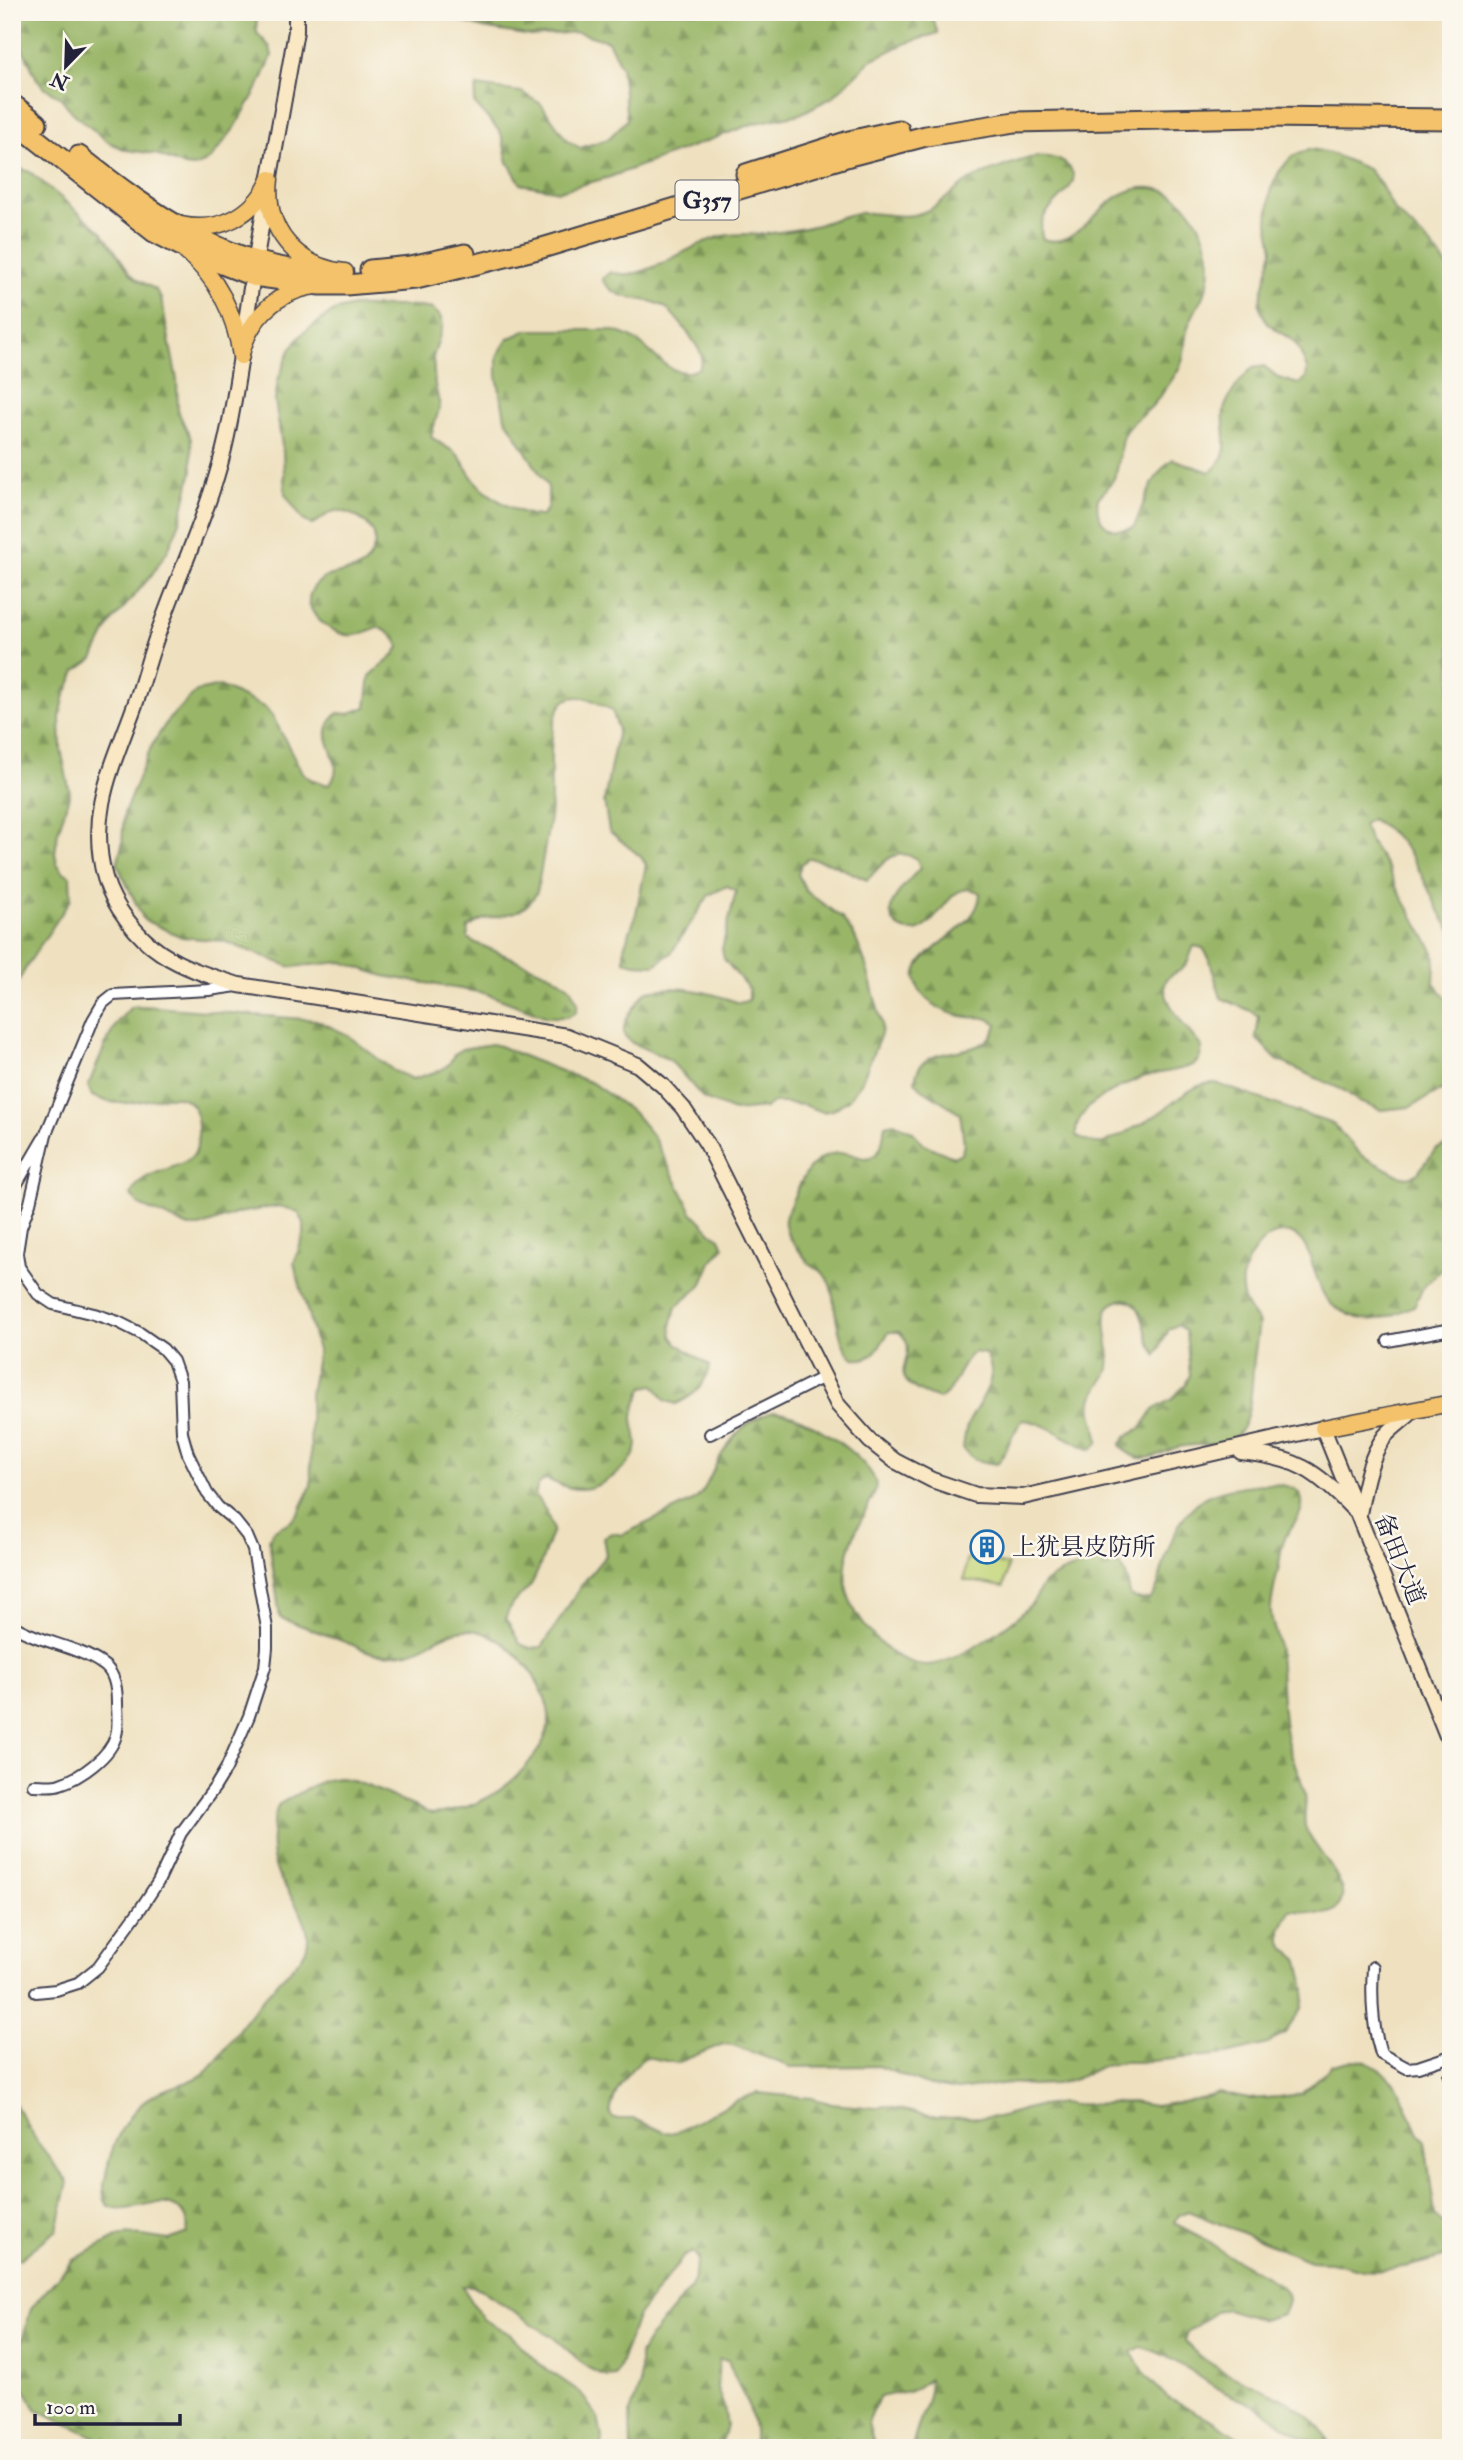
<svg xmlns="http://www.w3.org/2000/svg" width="1463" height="2460" font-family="'IM FELL Double Pica','Noto Serif SC',serif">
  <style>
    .forest { fill: url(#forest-firs); stroke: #5e6c52; stroke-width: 2 }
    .green { fill: #c2d578; stroke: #727c5a; stroke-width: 2 }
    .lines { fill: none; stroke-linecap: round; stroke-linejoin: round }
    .street-casing { stroke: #413f4f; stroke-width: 14 }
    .secondary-casing { stroke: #413f4f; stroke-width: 18 }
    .primary-casing { stroke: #413f4f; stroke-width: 19 }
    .highway-casing { stroke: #413f4f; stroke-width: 23 }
    .street { stroke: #fff; stroke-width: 10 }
    .secondary { stroke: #fae7c3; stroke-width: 14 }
    .primary { stroke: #f3c26a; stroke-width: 16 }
    .highway { stroke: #f3c26a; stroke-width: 19 }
    .labels { text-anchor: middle; stroke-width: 5; stroke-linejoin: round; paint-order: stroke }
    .shield { fill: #fbf7ec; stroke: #636270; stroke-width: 2 }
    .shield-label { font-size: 23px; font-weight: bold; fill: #22223b }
    .poi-label { font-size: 24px; fill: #22223b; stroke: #fbf7ec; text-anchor: start }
    .street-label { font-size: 24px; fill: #22223b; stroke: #fbf7ec }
  </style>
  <defs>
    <pattern id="forest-firs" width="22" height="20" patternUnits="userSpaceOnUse" patternTransform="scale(1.75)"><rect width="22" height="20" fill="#99b668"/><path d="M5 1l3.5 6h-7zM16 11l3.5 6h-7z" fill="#7c9457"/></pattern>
  </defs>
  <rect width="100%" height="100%" fill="#fbf7ec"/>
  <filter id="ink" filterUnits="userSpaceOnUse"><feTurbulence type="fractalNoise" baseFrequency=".0143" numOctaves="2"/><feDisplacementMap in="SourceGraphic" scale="14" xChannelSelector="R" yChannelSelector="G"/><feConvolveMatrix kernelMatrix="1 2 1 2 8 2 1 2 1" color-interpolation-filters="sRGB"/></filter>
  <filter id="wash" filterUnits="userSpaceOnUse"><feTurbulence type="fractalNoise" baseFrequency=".00686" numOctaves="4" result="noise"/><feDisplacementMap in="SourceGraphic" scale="28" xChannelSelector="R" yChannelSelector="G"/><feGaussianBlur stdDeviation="1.57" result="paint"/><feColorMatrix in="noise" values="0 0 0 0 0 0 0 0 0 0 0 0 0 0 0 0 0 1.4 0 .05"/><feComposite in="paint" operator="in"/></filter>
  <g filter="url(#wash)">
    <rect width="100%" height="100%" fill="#efe1c0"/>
    <!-- forest -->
    <g class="forest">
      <path d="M12 12H256L257 33 270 47 272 56 260 84 236 126 212 157 204 163 194 167 184 166 156 154 126 150 108 142 72 112 61 98 44 87 37 79 19 41 12 38Z"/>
      <path d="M439 12H930L938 33 904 44 871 60 833 97 800 114 755 123 610 177 559 191 521 184 508 162 501 133 474 103 477 86 521 92 541 104 567 140 580 148 608 139 627 120 621 67 608 41 577 32 531 36 483 28 446 17Z"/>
      <path d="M1311 149 1330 153 1368 169 1381 185 1394 210 1431 245 1451 271V931C1423 890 1419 844 1371 819L1363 825 1371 843 1388 868 1396 887 1434 952 1435 963 1434 983 1451 1003V1081L1445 1088 1410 1107 1381 1110 1359 1102 1345 1091 1277 1060 1256 1038 1259 1017 1251 1011 1221 998 1209 958 1203 948 1194 946C1190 954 1189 964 1181 970 1177 973 1172 973 1168 978 1154 994 1191 1034 1202 1047 1201 1055 1200 1061 1193 1065 1177 1072 1157 1072 1140 1078 1116 1088 1074 1106 1076 1136 1083 1140 1094 1144 1103 1143 1112 1141 1153 1118 1162 1111 1178 1100 1194 1082 1215 1083L1333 1124 1362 1156 1398 1175 1408 1177 1417 1174 1435 1150 1443 1146H1451V1261L1424 1286 1414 1306C1390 1317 1369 1327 1344 1312 1339 1309 1333 1307 1330 1303 1313 1287 1314 1242 1292 1234 1265 1224 1238 1267 1242 1290 1243 1303 1251 1313 1259 1323 1257 1339 1254 1355 1253 1371 1251 1392 1252 1434 1225 1442 1207 1447 1190 1442 1172 1449 1152 1458 1137 1466 1120 1445L1126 1437 1142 1427 1153 1410 1172 1399 1185 1385 1190 1375 1186 1332 1178 1325 1169 1329 1156 1355C1153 1348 1148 1342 1147 1335 1143 1321 1138 1291 1116 1302 1111 1304 1107 1308 1106 1314 1103 1331 1112 1351 1109 1368 1108 1378 1095 1386 1092 1401 1089 1415 1099 1428 1098 1443L1091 1450C1069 1441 1046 1422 1023 1420 1011 1433 1008 1451 997 1464 982 1462 972 1461 963 1448 964 1441 965 1432 967 1426 977 1402 1003 1379 985 1354L974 1352C958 1364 958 1388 939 1399 870 1377 928 1358 899 1332H889C884 1339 877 1353 869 1357 838 1372 836 1308 832 1292 831 1286 827 1278 823 1273 820 1269 814 1268 810 1264 801 1253 782 1233 785 1219 786 1212 791 1205 793 1199 803 1175 815 1151 845 1153 855 1153 863 1163 875 1155 883 1149 883 1135 885 1125L894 1123 912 1131 925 1145 953 1157 962 1153 964 1143 960 1113 921 1088 915 1081C919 1036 987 1067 997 1024 983 1013 976 1020 961 1016 943 1012 920 1000 916 981 909 950 980 932 980 893 947 874 940 934 910 931 904 931 899 928 895 924 880 905 908 882 920 868L917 859C892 846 883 864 867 880L830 863 809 858 801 864 798 874 806 891 842 918 855 937 866 965 882 1024 881 1034 861 1083 849 1099 833 1110 823 1112 804 1105 783 1103H773L765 1108 734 1111 704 1099 670 1060 632 1043 624 1035V1026L628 1016 645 992C678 983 709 992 740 1003L749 1000V989L724 959 722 949 736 891 727 886 709 895 671 953 655 965 635 964 624 961V947L635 918 646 865 641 857 609 831 604 801 618 729 612 710C599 704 581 691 566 700 543 717 554 790 550 817 546 842 541 867 537 892 523 916 511 913 488 918 481 919 474 924 468 928V938L476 943 552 975 569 986 578 1003 576 1012 567 1017H547L484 993 384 976 342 962 291 967 223 941 182 937 144 920 117 864 122 845 124 813 151 747 168 720 197 691 220 686 266 708 273 717 302 772 310 779 328 785C353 761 307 739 338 713L348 714 366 707 370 676 393 656 399 647C395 636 388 631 377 627 362 634 352 639 337 632 315 622 296 599 321 580 335 569 359 576 369 559 381 538 374 526 355 516 348 513 342 510 335 511 326 513 320 521 312 525L303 520 285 494 283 452 275 401 278 380 290 350 303 333 334 311 353 306H413L433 309 440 316 443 325 433 358 435 385 440 406 431 436C439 445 450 447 458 455 465 463 468 474 476 482 489 497 522 517 542 516L548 507V487L505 418 497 376V356L508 339 527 330H609C620 332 632 336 641 344 657 357 676 382 699 368 700 365 702 361 702 358 701 348 674 314 666 308 646 294 617 305 602 279L610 272C616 273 624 275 631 274 666 268 694 240 729 235 743 233 758 236 772 233 790 231 812 228 829 221 840 218 848 214 859 213 877 212 895 218 913 215 934 212 950 194 966 182 975 176 1025 158 1036 157 1046 155 1063 159 1070 168 1088 192 1029 206 1043 239 1083 253 1103 182 1152 188 1192 192 1217 246 1208 283 1204 299 1191 314 1187 331 1183 347 1187 356 1177 372 1170 383 1161 396 1152 406 1143 416 1127 424 1123 436 1121 441 1121 447 1120 452 1117 476 1115 481 1098 498 1094 522 1111 537 1134 527 1144 504 1152 473 1173 459L1210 472C1235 453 1221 434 1224 410 1226 400 1244 373 1253 368 1255 367 1262 367 1264 366L1279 378 1298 384 1306 379 1307 369 1299 349 1293 341 1267 323 1259 305 1273 250 1268 222 1270 191 1279 172 1292 156Z"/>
      <path d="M12 166 30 172 102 232 131 274 138 280 155 289 161 298 177 380 178 411 191 439 192 471 180 522 168 550 151 576 110 624 93 659 76 671 64 698 60 718 61 749 70 793 58 832 55 853 57 863 62 871 70 876 71 899 30 961 12 992Z"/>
      <path d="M144 1006 316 1020 346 1034 394 1071 413 1079 441 1070 449 1064 454 1055 462 1049 491 1044 500 1046 530 1059 592 1083 634 1113 653 1136 692 1212 712 1233 720 1238 724 1247 711 1262 701 1286 676 1307 671 1326 672 1336 678 1344 710 1366C704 1387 695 1395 676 1404L666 1401 654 1385 644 1387C640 1396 633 1408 633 1417 633 1426 637 1435 637 1444 636 1465 602 1488 582 1489 570 1490 557 1483 545 1479L538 1485 535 1495 546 1511 553 1530C546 1547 541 1567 532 1583 522 1599 512 1596 506 1618L520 1644 530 1648 542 1647 583 1583 606 1555 603 1537 612 1533 622 1535 695 1500C707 1489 711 1473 719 1459 725 1448 736 1434 745 1426 751 1421 766 1413 773 1412 797 1408 869 1458 875 1481 878 1491 871 1501 866 1510 836 1567 836 1601 884 1647 893 1656 914 1665 927 1665 956 1664 1012 1625 1031 1604 1037 1597 1039 1588 1046 1582 1061 1571 1103 1554 1121 1567 1129 1574 1127 1588 1131 1596L1140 1600 1150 1599C1159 1590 1159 1578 1163 1566 1169 1546 1176 1524 1191 1509 1195 1505 1202 1498 1207 1496 1224 1487 1292 1474 1301 1497 1307 1513 1289 1527 1284 1540 1281 1548 1280 1558 1279 1566 1276 1580 1272 1594 1271 1608 1270 1619 1276 1632 1278 1644 1282 1677 1280 1711 1288 1744 1292 1761 1302 1777 1305 1794 1307 1804 1303 1815 1305 1826 1309 1847 1360 1886 1336 1909 1324 1920 1305 1909 1290 1911L1281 1930V1940L1285 1949 1299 1960 1305 1989 1302 2008 1285 2033 1267 2044 1227 2054 1141 2062H1120L1100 2067 1073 2080 1055 2084 1032 2085 1009 2083 958 2090 927 2085 878 2066 791 2067 733 2045 723 2044 677 2063 646 2057C627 2069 613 2093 610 2114L614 2119H634L664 2132 675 2133 737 2100 758 2093 812 2098 832 2104 876 2108 886 2106 937 2118 998 2117 1029 2108 1061 2103 1072 2105 1132 2102 1154 2106 1196 2100 1219 2093 1249 2099 1279 2097 1301 2094 1333 2065 1353 2060 1364 2061 1381 2070 1398 2087 1418 2133 1425 2141 1435 2215 1442 2223 1451 2227V2255L1410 2266 1375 2271 1363 2270 1331 2262 1310 2261 1189 2211 1179 2215 1174 2223 1209 2241 1226 2254 1280 2285C1291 2295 1289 2302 1283 2314L1262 2320 1227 2309 1217 2311 1187 2332 1185 2342C1217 2380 1283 2388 1316 2423 1321 2428 1325 2435 1328 2441 1304 2447 1277 2418 1257 2407 1246 2401 1233 2397 1222 2391 1196 2376 1171 2354 1141 2347L1132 2352 1147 2377 1168 2398 1215 2422 1256 2448H912C915 2430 933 2393 929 2379L913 2390 879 2397 868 2423 875 2448H754C757 2407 740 2396 728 2360L719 2359 717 2388 724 2407 727 2426 720 2448H631L630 2413 640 2385V2354L650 2337 691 2288 699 2259 693 2252 684 2256 637 2317 616 2376 607 2377 588 2368 554 2338 482 2290 472 2286H462L483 2319 510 2334 538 2363 580 2392 598 2418 602 2437 601 2448H110L95 2437 36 2409 20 2381 19 2351 31 2308 73 2260 117 2237 128 2234 169 2240 187 2233C191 2213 175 2202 155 2203 136 2205 99 2221 104 2186 109 2148 125 2107 162 2091 176 2085 195 2082 206 2072 222 2057 234 2034 248 2017 259 2003 271 1989 283 1977 292 1968 301 1961 306 1949 316 1923 286 1893 277 1872 268 1849 271 1827 278 1805 296 1795 318 1779 339 1778 356 1778 413 1807 432 1814 464 1812 496 1797 518 1775 532 1760 551 1738 549 1715 545 1680 505 1629 466 1630 444 1631 431 1645 412 1651 403 1654 389 1655 380 1654 370 1654 359 1647 350 1644 326 1635 303 1626 280 1618L269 1540 273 1531 291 1521 299 1513 311 1486 310 1394 318 1351 294 1263 304 1234V1223L298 1212 279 1206 238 1213 200 1227H189L139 1205 131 1195C141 1164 192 1174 197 1146 198 1141 198 1135 198 1129 198 1080 158 1101 128 1103 114 1104 105 1101 92 1096L88 1086 108 1039 118 1021 131 1007Z"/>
      <path d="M12 2099 36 2140 68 2182 57 2230 20 2259 12 2258Z"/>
    </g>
    <!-- green -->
    <path class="green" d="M967 1559 1008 1565 1004 1587 964 1580Z"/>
  </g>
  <g filter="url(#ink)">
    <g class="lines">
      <defs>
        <g id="street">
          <path d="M12 1192 43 1139"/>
          <path d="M1388 1341 1451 1329"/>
          <path d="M710 1434 824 1377"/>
          <path d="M12 1625C40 1643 75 1645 102 1664 114 1671 117 1689 117 1703 117 1713 119 1725 116 1735 111 1756 80 1778 60 1784 53 1787 42 1785 33 1785"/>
          <path d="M1373 1967C1371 1997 1372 2026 1381 2054L1407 2068 1418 2067 1451 2056"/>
          <path d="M36 1992 56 1990 78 1983 98 1967 141 1908 158 1882 181 1833 215 1787 226 1769 249 1716 265 1667 267 1648V1628L253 1550 247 1536 235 1521 218 1507 207 1493 188 1454 182 1433 180 1381 173 1361 163 1349 140 1333 118 1322 94 1314 53 1304 38 1294 19 1267 17 1253 21 1227 30 1203 46 1134 93 1020 103 1003 113 995 209 990 237 986"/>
          <path d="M1451 2074 1449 2076 1451 2080"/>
        </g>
        <g id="secondary">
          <path d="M296 12V31C282 113 266 194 253 276 243 334 238 392 224 449 207 518 175 581 153 648 147 665 143 682 137 699 116 760 86 811 105 878 113 906 137 937 161 953 185 969 213 977 239 985L567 1036 638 1065 663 1086 683 1108 707 1144 838 1405 870 1441 895 1461 932 1480 976 1495 1023 1497 1323 1428 1451 1746"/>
          <path d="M1241 1452C1296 1458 1315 1469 1353 1509"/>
          <path d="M1359 1514C1364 1489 1369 1457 1385 1436 1393 1427 1405 1419 1414 1410"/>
        </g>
        <g id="primary">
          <path d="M270 179C264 229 296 267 345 272"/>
          <path d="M181 225C218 233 253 216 269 182"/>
          <path d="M186 252C218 278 235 315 241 356"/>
          <path d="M241 354C250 317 278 291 315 286"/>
          <path d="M1323 1428 1451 1403"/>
        </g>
        <g id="highway">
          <path d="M12 104 37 123"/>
          <path d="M12 120 154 232 201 256 253 276 320 285H346L416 279 542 248 853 155 926 136 1015 122 1261 117 1451 119"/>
          <path d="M79 156C150 212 232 272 326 272"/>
          <path d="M746 174 849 141 899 130"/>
          <path d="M370 270 411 266 465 254"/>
        </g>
      </defs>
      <!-- street casing -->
      <use href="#street" class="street-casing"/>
      <!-- secondary casing -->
      <use href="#secondary" class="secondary-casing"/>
      <!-- primary casing -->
      <use href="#primary" class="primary-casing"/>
      <!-- highway casing -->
      <use href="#highway" class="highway-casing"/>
      <!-- street -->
      <use href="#street" class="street"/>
      <!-- secondary -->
      <use href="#secondary" class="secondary"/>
      <!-- primary -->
      <use href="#primary" class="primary"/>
      <!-- highway -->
      <use href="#highway" class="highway"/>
    </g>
  </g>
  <!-- icons -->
  <defs>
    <symbol id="building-ring" viewBox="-11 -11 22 22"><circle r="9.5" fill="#fbf7ec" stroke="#1f6fb2" stroke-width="1.5"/><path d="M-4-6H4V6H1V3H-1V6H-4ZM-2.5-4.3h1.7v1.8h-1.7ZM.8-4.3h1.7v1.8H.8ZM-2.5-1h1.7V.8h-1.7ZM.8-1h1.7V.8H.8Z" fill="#1f6fb2"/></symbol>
  </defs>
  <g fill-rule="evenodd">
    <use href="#building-ring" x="968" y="1528" width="38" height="38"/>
  </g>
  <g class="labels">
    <!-- shield labels -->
    <rect class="shield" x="675.5" y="180.5" width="63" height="39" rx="5"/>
    <g class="shield-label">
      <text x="707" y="208">G357</text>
    </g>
    <!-- poi labels -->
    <g class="poi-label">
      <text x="1012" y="1555">上犹县皮防所</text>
    </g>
    <!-- street labels -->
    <g class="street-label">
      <text transform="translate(1400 1559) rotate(68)" y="8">备田大道</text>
    </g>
  </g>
  <!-- margin -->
  <rect width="1463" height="2460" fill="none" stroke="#fbf7ec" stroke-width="42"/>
  <!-- north arrow -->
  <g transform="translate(66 66) rotate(203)" stroke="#fbf7ec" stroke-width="5" paint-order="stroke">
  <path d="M0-5L12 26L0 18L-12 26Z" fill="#22223b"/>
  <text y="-10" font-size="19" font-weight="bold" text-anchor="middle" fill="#22223b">N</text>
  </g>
  <!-- scale -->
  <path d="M35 2414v10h145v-10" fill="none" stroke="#22223b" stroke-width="3.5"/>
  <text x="46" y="2414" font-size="21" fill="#22223b" stroke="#fbf7ec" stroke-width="5" paint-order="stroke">100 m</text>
</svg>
